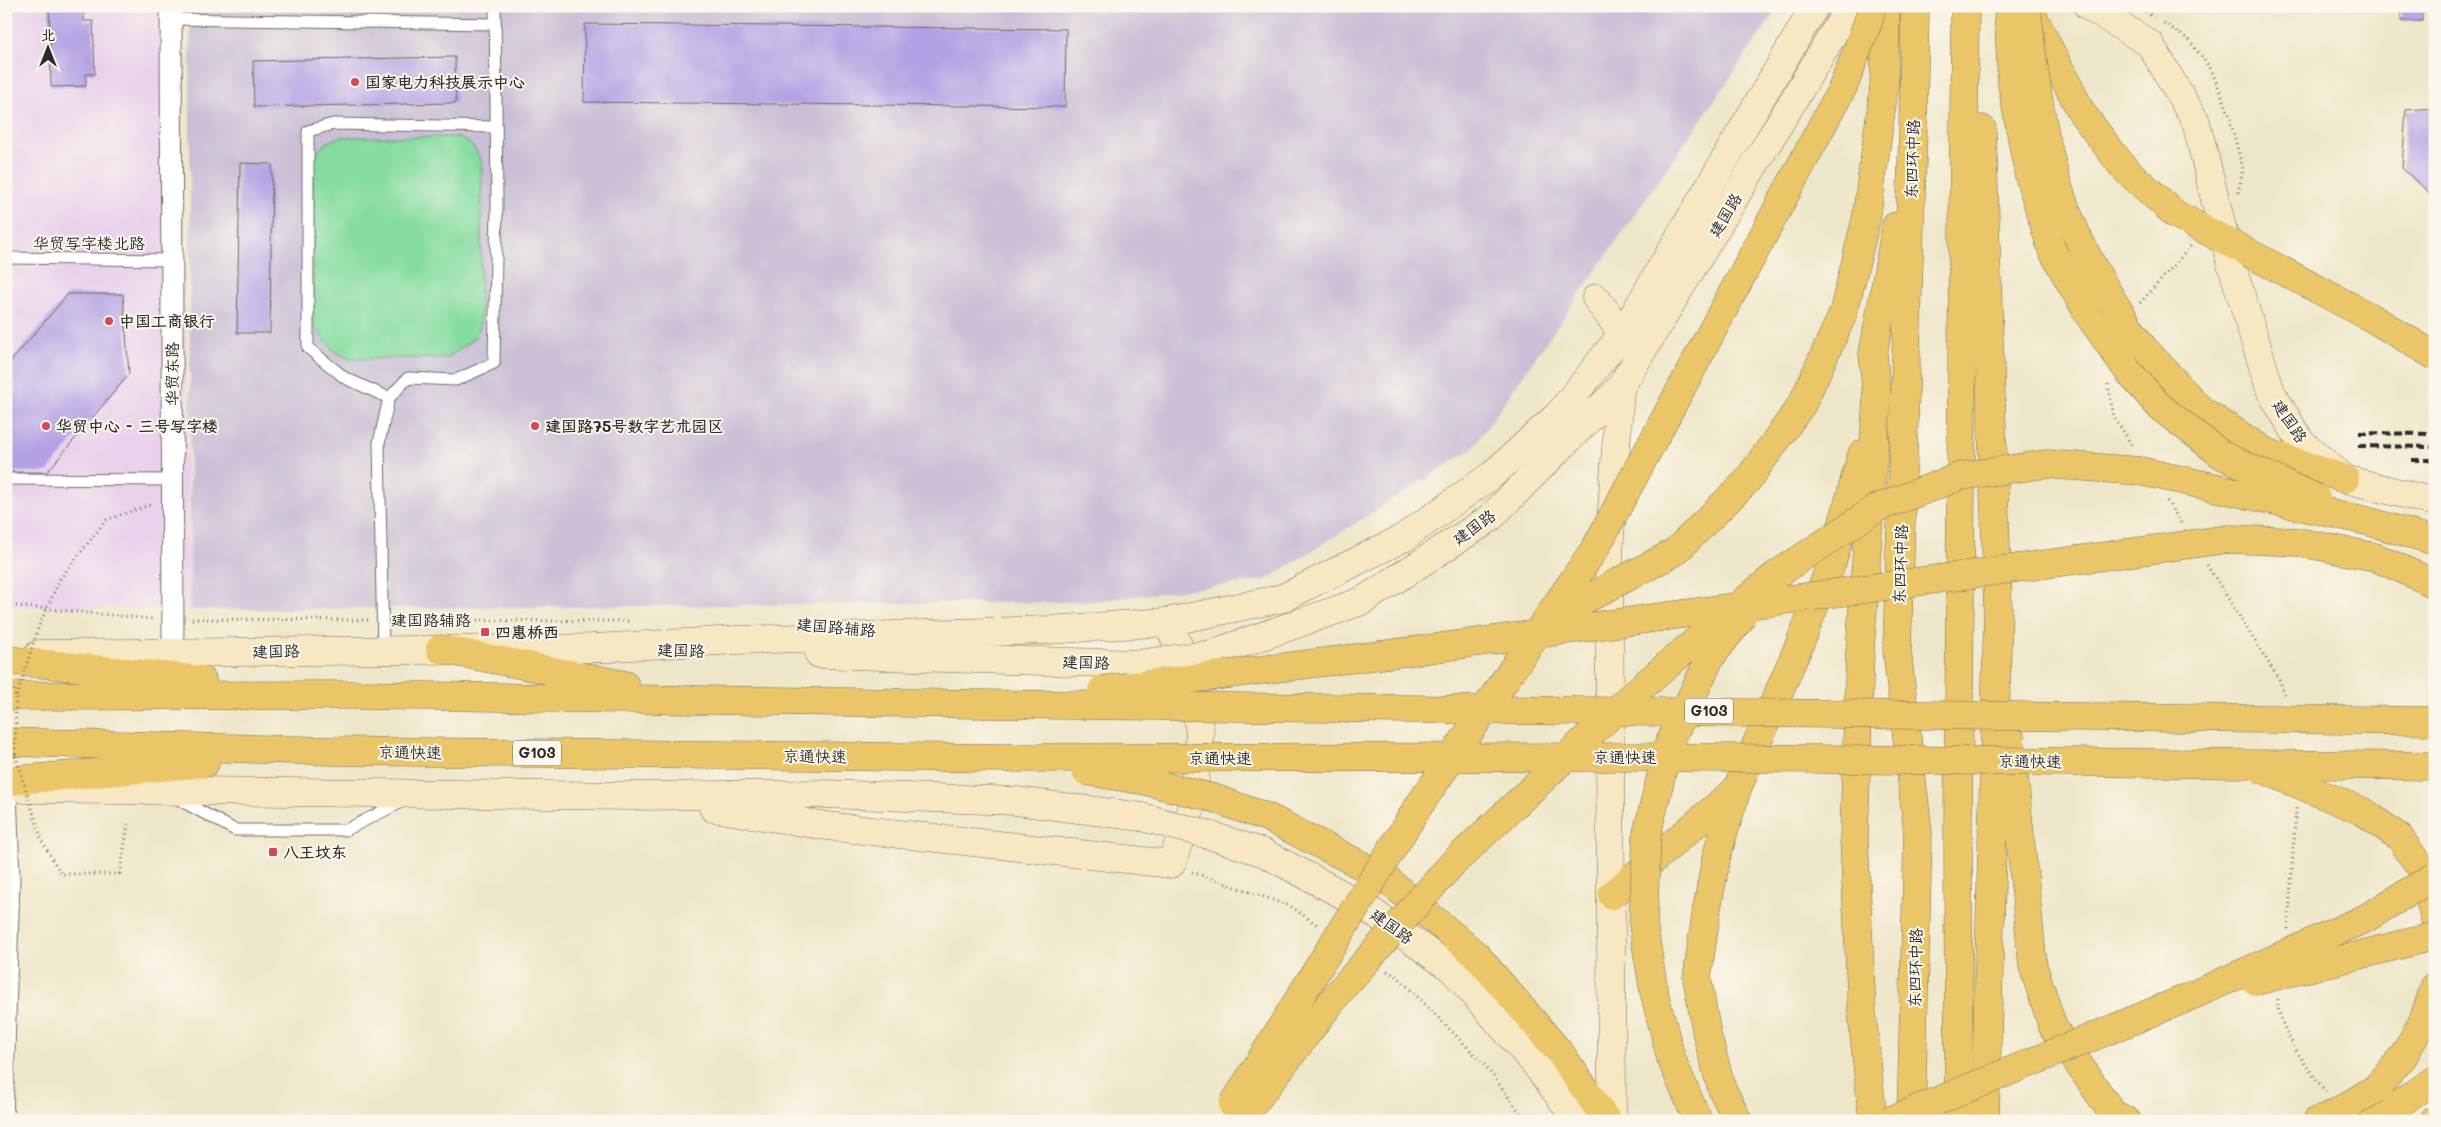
<svg xmlns="http://www.w3.org/2000/svg" width="2441" height="1127" font-family="Mali,'LXGW WenKai TC',sans-serif">
  <style>
    .built { fill: #ead1ec }
    .industrial { fill: #cabfd6 }
    .green { fill: #84dca0; stroke: #588466 }
    .building { fill: #b2a1e4 }
    .lines { fill: none; stroke-linecap: round; stroke-linejoin: round }
    .lane-casing { stroke: #6f6c62; stroke-width: 13 }
    .street-casing { stroke: #6f6c62; stroke-width: 23 }
    .secondary-casing { stroke: #6f6c62; stroke-width: 29 }
    .highway-casing { stroke: #6f6c62; stroke-width: 29 }
    .path { stroke: #6f6c62; stroke-width: 3; stroke-dasharray: 1 4; stroke-linecap: butt }
    .lane { stroke: #fff; stroke-width: 11 }
    .street { stroke: #fff; stroke-width: 21 }
    .secondary { stroke: #f7e8c3; stroke-width: 28 }
    .highway { stroke: #ebc669; stroke-width: 28 }
    .rail { stroke: #2b2b2b; stroke-width: 4; stroke-dasharray: 8 4; stroke-linecap: butt }
    .secondary-bridge-casing { stroke: #6f6c62; stroke-width: 29; stroke-linecap: butt }
    .highway-bridge-casing { stroke: #6f6c62; stroke-width: 29; stroke-linecap: butt }
    .path-bridge { stroke: #6f6c62; stroke-width: 3; stroke-dasharray: 1 4; stroke-linecap: butt }
    .secondary-bridge { stroke: #f7e8c3; stroke-width: 28 }
    .highway-bridge { stroke: #ebc669; stroke-width: 28 }
    .poi-dot { fill: #d1495b; stroke: #fbf7ec; stroke-width: 2 }
    .labels { text-anchor: middle; stroke-width: 4; stroke-linejoin: round; paint-order: stroke }
    .shield { fill: #fbf7ec; stroke: #696865; stroke-width: 1 }
    .shield-label { font-size: 15px; font-weight: bold; fill: #2b2b2b }
    .poi-label { font-size: 16px; font-weight: bold; fill: #2b2b2b; stroke: #fbf7ec; text-anchor: start }
    .street-label { font-size: 16px; fill: #2b2b2b; stroke: #fbf7ec }
  </style>
  <rect width="100%" height="100%" fill="#fbf7ec"/>
  <filter id="ink" filterUnits="userSpaceOnUse"><feTurbulence type="fractalNoise" baseFrequency=".02" numOctaves="2"/><feDisplacementMap in="SourceGraphic" scale="10" xChannelSelector="R" yChannelSelector="G"/><feConvolveMatrix kernelMatrix="1 2 1 2 8 2 1 2 1" color-interpolation-filters="sRGB"/></filter>
  <filter id="wash" filterUnits="userSpaceOnUse"><feTurbulence type="fractalNoise" baseFrequency=".0096" numOctaves="4" result="noise"/><feDisplacementMap in="SourceGraphic" scale="20" xChannelSelector="R" yChannelSelector="G"/><feGaussianBlur stdDeviation="1.12" result="paint"/><feColorMatrix in="noise" values="0 0 0 0 0 0 0 0 0 0 0 0 0 0 0 0 0 1.4 0 .05"/><feComposite in="paint" operator="in"/></filter>
  <g filter="url(#wash)">
    <rect width="100%" height="100%" fill="#eee6c8"/>
    <!-- built -->
    <path class="built" d="M6 6H180L190 610 6 606Z"/>
    <!-- industrial -->
    <path class="industrial" d="M190 6H1780L1471 450 1266 580 1086 602 190 610Z"/>
    <!-- green -->
    <path class="green" d="M340 137H456C471 142 477 149 482 164L480 327 475 337 448 358 349 359 333 350 313 326V161C319 147 326 142 340 137Z"/>
    <g id="blocks">
      <!-- building -->
      <g class="building">
        <path d="M49 6H84V21H93L95 74H86V86L51 87Z"/>
        <rect x="2401" y="6" width="21" height="15"/>
        <path d="M585 24 1066 29 1065 107 584 102Z"/>
        <path d="M455 57 456 103 254 107 253 61Z"/>
        <path d="M2435 108V198L2402 168 2406 110Z"/>
        <path d="M240 163 272 164 270 333H237Z"/>
        <path d="M68 294H123L129 374 47 472H6V367Z"/>
      </g>
    </g>
  </g>
  <g filter="url(#ink)">
    <use href="#blocks" fill-opacity="0" stroke="#6f6c62" stroke-width="1"/>
    <g class="lines">
      <defs>
        <g id="lane">
          <path d="M171 19 495 24"/>
          <path d="M6 258 172 260"/>
          <path d="M389 398 345 378 308 348V131L333 124 496 127"/>
          <path d="M6 479 172 480"/>
          <path d="M383 650 379 443 389 398 408 378 456 380 494 363 497 204 495 6"/>
          <path d="M176 798 235 830H346L405 800"/>
          <path d="M7 1121 14 878 11 789"/>
        </g>
        <path id="street" d="M171 6 173 652"/>
        <g id="secondary">
          <path d="M2088 6 2150 44 2196 122 2214 195"/>
          <path d="M2230 260 2271 392 2301 442 2345 479 2435 502"/>
          <path d="M1596 298 1632 347"/>
          <path d="M594 648 737 640 1048 630 1167 622 1283 598 1403 538 1492 475 1559 414 1623 333 1815 6"/>
          <path d="M39 654 611 648"/>
          <path d="M819 654 1137 664"/>
          <path d="M1211 654 1362 601 1489 519 1620 388 1850 6"/>
          <path d="M24 789 632 796 824 794 1016 801 1142 817"/>
          <path d="M713 808 827 826 1171 864 1192 805 1200 734 1191 671 1167 622"/>
          <path d="M1209 835 1264 853 1364 906 1453 970 1536 1065 1578 1121"/>
          <path d="M1612 1121 1609 553 1620 388"/>
        </g>
        <g id="highway">
          <path d="M2028 7 2082 113"/>
          <path d="M1884 89 1886 6"/>
          <path d="M1982 129 1998 608 1985 1121"/>
          <path d="M2141 345 2201 410 2266 452 2345 479"/>
          <path d="M2367 521 2435 541"/>
          <path d="M2228 539 2298 542 2375 557 2435 584"/>
          <path d="M440 649 625 685"/>
          <path d="M6 660 202 680"/>
          <path d="M6 696 353 695 983 704"/>
          <path d="M2010 737 2033 966 2053 1027 2113 1114 2127 1121"/>
          <path d="M6 742 331 751 1008 758"/>
          <path d="M6 781 205 763"/>
          <path d="M1213 798 1269 818 1384 877 1476 955 1561 1054 1607 1121"/>
          <path d="M2364 812 2400 838 2421 868 2435 920"/>
          <path d="M1612 895 1737 789"/>
          <path d="M2375 1089 2403 1057 2423 1021 2435 986"/>
          <path d="M1738 1121 1722 1089 1707 1035 1697 978 1707 908 1717 854 1737 789 1800 643 1832 562 1862 454"/>
          <path d="M1873 1121 1862 1014 1854 838 1860 651 1877 399 1873 354 1896 226"/>
          <path d="M1911 1121 1918 833 1897 651 1913 128 1915 6"/>
          <path d="M1959 1121 1958 832 1965 6"/>
          <path d="M2317 1121 2334 1114"/>
          <path d="M2373 1121 2435 1080"/>
          <path d="M2434 1121 2435 1120"/>
        </g>
      </defs>
      <!-- lane casing -->
      <use href="#lane" class="lane-casing"/>
      <!-- street casing -->
      <use href="#street" class="street-casing"/>
      <!-- secondary casing -->
      <use href="#secondary" class="secondary-casing"/>
      <!-- highway casing -->
      <use href="#highway" class="highway-casing"/>
      <!-- path -->
      <g class="path">
        <path d="M2137 6 2154 17"/>
        <path d="M2164 23 2189 40 2211 69 2228 111 2243 170 2238 193"/>
        <path d="M2140 303 2191 246"/>
        <path d="M2108 384 2114 417 2133 447"/>
        <path d="M2167 501 2181 523"/>
        <path d="M106 520 153 504"/>
        <path d="M2207 565 2280 681 2285 697"/>
        <path d="M6 605 153 619"/>
        <path d="M192 619 368 620"/>
        <path d="M397 620 628 621"/>
        <path d="M1192 872 1290 906 1319 926"/>
        <path d="M120 874 128 824"/>
        <path d="M2288 929 2296 808"/>
        <path d="M1387 971 1398 977 1485 1065 1526 1121"/>
        <path d="M2278 999C2275 1025 2310 1072 2326 1092"/>
      </g>
      <!-- lane -->
      <use href="#lane" class="lane"/>
      <!-- street -->
      <use href="#street" class="street"/>
      <!-- secondary -->
      <use href="#secondary" class="secondary"/>
      <!-- highway -->
      <use href="#highway" class="highway"/>
      <!-- rail -->
      <g class="rail">
        <path d="M2359 433 2435 434"/>
        <path d="M2358 446 2435 447"/>
        <path d="M2412 460H2435"/>
      </g>
      <defs>
        <g id="secondary-bridge">
          <path d="M2214 195 2230 260"/>
          <path d="M1137 664 1211 654"/>
          <path d="M1142 817 1209 835"/>
        </g>
        <g id="highway-bridge">
          <path d="M2008 6 2012 84 2029 176 2052 250 2090 317 2128 371 2160 407 2222 455 2316 498"/>
          <path d="M2027 6C2033 72 2044 158 2070 219 2088 264 2115 305 2141 345"/>
          <path d="M2082 113 2123 167 2175 214 2370 317 2435 356"/>
          <path d="M1547 617 1556 615 1675 552 1747 481 1802 404 1843 314 1866 220 1884 89"/>
          <path d="M1102 690 1428 649 2228 539"/>
          <path d="M983 704 2435 721"/>
          <path d="M1008 758 1639 757 2435 766"/>
          <path d="M2260 768 2364 812"/>
          <path d="M1086 771 1145 781 1213 798"/>
          <path d="M2256 981 2435 936"/>
          <path d="M1233 1105 1418 807 1596 547 1844 85 1868 22 1872 6"/>
          <path d="M2334 1114 2375 1089"/>
          <path d="M1240 1121 1339 992 1453 863 1629 698 1698 639 1776 575 1877 508 1961 476 2046 464 2140 471 2367 521"/>
          <path d="M1698 1121 1671 1058 1654 992 1643 924 1647 833 1669 744 1710 658 1742 617"/>
          <path d="M1889 1121 2182 1000 2366 918 2435 876"/>
        </g>
      </defs>
      <!-- secondary-bridge casing -->
      <use href="#secondary-bridge" class="secondary-bridge-casing"/>
      <!-- highway-bridge casing -->
      <use href="#highway-bridge" class="highway-bridge-casing"/>
      <!-- path-bridge -->
      <g class="path-bridge">
        <path d="M6 661 16 698 38 628 60 579 106 520"/>
        <path d="M15 754 16 698"/>
        <path d="M6 781 15 754 42 841 61 874H120"/>
      </g>
      <!-- secondary-bridge -->
      <use href="#secondary-bridge" class="secondary-bridge"/>
      <!-- highway-bridge -->
      <use href="#highway-bridge" class="highway-bridge"/>
    </g>
  </g>
  <!-- markers -->
  <g class="poi-dot">
    <circle cx="355" cy="82" r="5"/>
    <circle cx="109" cy="321" r="5"/>
    <circle cx="46" cy="426" r="5"/>
    <circle cx="535" cy="426" r="5"/>
    <rect x="480" y="627" width="10" height="10" rx="2.5"/>
    <rect x="268" y="847" width="10" height="10" rx="2.5"/>
  </g>
  <g class="labels">
    <!-- shield labels -->
    <g class="shield">
      <rect x="1685" y="698.5" width="48" height="25" rx="4"/>
      <rect x="513" y="740.5" width="48" height="25" rx="4"/>
    </g>
    <g class="shield-label">
      <text x="1709" y="716">G103</text>
      <text x="537" y="758">G103</text>
    </g>
    <!-- poi labels -->
    <g class="poi-label">
      <text x="365" y="88">国家电力科技展示中心</text>
      <text x="119" y="327">中国工商银行</text>
      <text x="56" y="432">华贸中心 - 三号写字楼</text>
      <text x="545" y="432">建国路75号数字艺术园区</text>
      <text x="495" y="638">四惠桥西</text>
      <text x="283" y="858">八王坟东</text>
    </g>
    <!-- street labels -->
    <g class="street-label">
      <text transform="translate(1912 159) rotate(-88)" y="6">东四环中路</text>
      <text transform="translate(1725 215) rotate(-59)" y="6">建国路</text>
      <text x="89" y="249">华贸写字楼北路</text>
      <text transform="translate(172 374) rotate(-90)" y="6">华贸东路</text>
      <text transform="translate(2290 421) rotate(56)" y="6">建国路</text>
      <text transform="translate(1474 527) rotate(-36)" y="6">建国路</text>
      <text transform="translate(1900 564) rotate(-88)" y="6">东四环中路</text>
      <text x="431" y="626">建国路辅路</text>
      <text transform="translate(836 627) rotate(5)" y="6">建国路辅路</text>
      <text transform="translate(681 650) rotate(2)" y="6">建国路</text>
      <text transform="translate(276 651) rotate(-1)" y="6">建国路</text>
      <text transform="translate(1086 662) rotate(2)" y="6">建国路</text>
      <text transform="translate(410 752) rotate(1)" y="6">京通快速</text>
      <text transform="translate(815 756) rotate(1)" y="6">京通快速</text>
      <text x="1625" y="763">京通快速</text>
      <text x="1220" y="764">京通快速</text>
      <text transform="translate(2030 761) rotate(1)" y="6">京通快速</text>
      <text transform="translate(1392 926) rotate(36)" y="6">建国路</text>
      <text transform="translate(1915 968) rotate(-89)" y="6">东四环中路</text>
    </g>
  </g>
  <!-- margin -->
  <rect width="2441" height="1127" fill="none" stroke="#fbf7ec" stroke-width="25"/>
  <!-- north arrow -->
  <g transform="translate(48 48)" stroke="#fbf7ec" stroke-width="4" paint-order="stroke">
  <path d="M0-4L9 19L0 12L-9 19Z" fill="#2b2b2b"/>
  <text y="-8" font-size="14" font-weight="bold" text-anchor="middle" fill="#2b2b2b">北</text>
  </g>
</svg>
